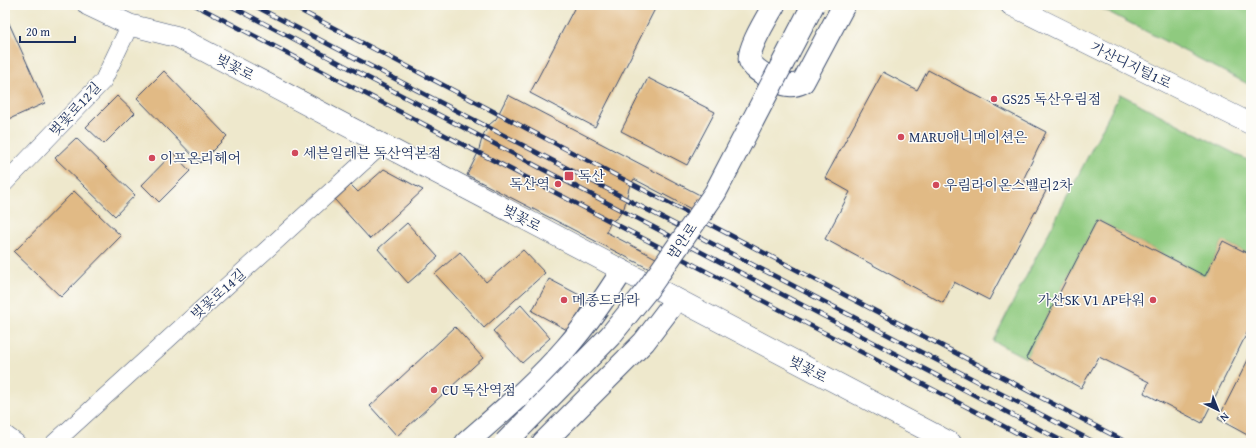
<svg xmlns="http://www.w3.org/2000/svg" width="1256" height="448" font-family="'Gentium Book Plus','Noto Serif KR',serif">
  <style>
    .green { fill: #8fca7f; stroke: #557c6e }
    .building { fill: #e1ba85 }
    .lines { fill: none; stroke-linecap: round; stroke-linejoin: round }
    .minor-casing { stroke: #3b4b6e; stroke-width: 18 }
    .tertiary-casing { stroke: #3b4b6e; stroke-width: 22 }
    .secondary-casing { stroke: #3b4b6e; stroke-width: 24 }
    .minor { stroke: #fff; stroke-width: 17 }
    .tertiary { stroke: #fff; stroke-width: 21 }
    .secondary { stroke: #fff; stroke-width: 22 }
    .rail-casing { stroke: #1b2f5e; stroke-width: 4.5 }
    .rail { stroke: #fdfcf7; stroke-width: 3; stroke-dasharray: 9; stroke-linecap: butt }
    .secondary-bridge-casing { stroke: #3b4b6e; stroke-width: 24; stroke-linecap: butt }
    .secondary-bridge { stroke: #fff; stroke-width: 22 }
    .poi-dot { fill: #d1495b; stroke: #fdfcf7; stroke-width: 1.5 }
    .labels { text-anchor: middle; stroke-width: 3; stroke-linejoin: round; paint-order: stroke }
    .street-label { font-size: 14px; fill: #1b2f5e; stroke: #fdfcf7 }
    .poi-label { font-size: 14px; fill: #1b2f5e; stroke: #fdfcf7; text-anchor: start }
  </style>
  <rect width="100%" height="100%" fill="#fdfcf7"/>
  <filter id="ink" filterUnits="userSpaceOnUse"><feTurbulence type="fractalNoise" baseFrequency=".025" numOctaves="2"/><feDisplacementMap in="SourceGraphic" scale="8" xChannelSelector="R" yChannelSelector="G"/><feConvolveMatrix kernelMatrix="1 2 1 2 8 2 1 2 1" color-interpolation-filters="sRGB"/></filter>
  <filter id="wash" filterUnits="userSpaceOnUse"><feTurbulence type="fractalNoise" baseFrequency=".012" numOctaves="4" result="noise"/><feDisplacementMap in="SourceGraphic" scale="16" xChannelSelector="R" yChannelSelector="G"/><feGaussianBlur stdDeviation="0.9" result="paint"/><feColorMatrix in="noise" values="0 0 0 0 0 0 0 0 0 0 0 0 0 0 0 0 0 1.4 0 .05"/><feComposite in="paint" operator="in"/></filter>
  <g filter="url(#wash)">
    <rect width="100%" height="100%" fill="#eee8cc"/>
    <!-- green -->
    <g class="green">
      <path d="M1095 5H1251V78L1248 84Z"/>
      <path d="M1120 94 1251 162V255L1223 241 1205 276 1097 220 1026 358 993 341Z"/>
    </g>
    <g id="blocks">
      <!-- building -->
      <g class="building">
        <path d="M576 5H657L595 127 530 93Z"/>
        <path d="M8 21 45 103 5 121V22Z"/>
        <path d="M928 70 1046 132 1023 180 1046 191 989 300 954 282 943 303 825 239 850 192 825 178 883 72 917 90Z"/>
        <path d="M164 71 227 136 200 163 137 98Z"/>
        <path d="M648 78 715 112 687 165 621 131Z"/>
        <path d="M508 95 719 205 712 220 634 179 629 188 624 208 618 217 611 222 606 232 675 268 669 279 467 175 478 153 483 135 489 125 496 119Z"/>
        <path d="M117 96 135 113 104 144 86 127Z"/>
        <path d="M76 138 135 195 115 216 55 158Z"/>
        <path d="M173 153 190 171 159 202 142 185Z"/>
        <path d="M384 169 423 190 370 239 335 200 351 185 358 192Z"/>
        <path d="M74 191 121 236 61 297 14 252Z"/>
        <path d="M1097 220 1205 276 1223 241 1251 255V325L1202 423 1144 393 1149 382 1099 357 1081 388 1026 358Z"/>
        <path d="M407 223 438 257 408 283 378 249Z"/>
        <path d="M523 250 545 273 484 328 435 274 460 252 486 282Z"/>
        <path d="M549 279 587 299 569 331 532 311Z"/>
        <path d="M521 305 550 338 522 363 493 331Z"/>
        <path d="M455 327 483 358 397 436 370 406Z"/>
        <path d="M1251 354V437L1218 419Z"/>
      </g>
    </g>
  </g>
  <g filter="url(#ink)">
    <use href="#blocks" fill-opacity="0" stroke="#3b4b6e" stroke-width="1"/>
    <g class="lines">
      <defs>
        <g id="minor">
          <path d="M5 183 103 81 130 25"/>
          <path d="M5 434 17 443"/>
          <path d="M54 443 383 144"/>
        </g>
        <g id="tertiary">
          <path d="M88 5 130 25 178 37 951 443"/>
          <path d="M1011 5 1251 124"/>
        </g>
        <g id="secondary">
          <path d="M774 5C768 16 746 51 750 61 754 70 764 74 772 79 784 85 791 88 803 82L844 5"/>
          <path d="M466 443C500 413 536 383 566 348 587 324 605 298 622 271"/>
          <path d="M543 443 644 342 676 300"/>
        </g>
      </defs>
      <!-- minor casing -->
      <use href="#minor" class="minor-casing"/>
      <!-- tertiary casing -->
      <use href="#tertiary" class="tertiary-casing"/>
      <!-- secondary casing -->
      <use href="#secondary" class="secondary-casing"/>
      <!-- minor -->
      <use href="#minor" class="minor"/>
      <!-- tertiary -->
      <use href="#tertiary" class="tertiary"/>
      <!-- secondary -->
      <use href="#secondary" class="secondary"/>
      <defs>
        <g id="rail">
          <path d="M195 5 1036 443"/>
          <path d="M229 5 1066 443"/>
          <path d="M253 5 1096 443"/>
          <path d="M290 5 1128 443"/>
        </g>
      </defs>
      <!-- rail casing -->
      <use href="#rail" class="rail-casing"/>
      <!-- rail -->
      <use href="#rail" class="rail"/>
      <defs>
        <path id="secondary-bridge" d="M505 443 610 336 648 289 715 193 813 5"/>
      </defs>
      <!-- secondary-bridge casing -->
      <use href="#secondary-bridge" class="secondary-bridge-casing"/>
      <!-- secondary-bridge -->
      <use href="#secondary-bridge" class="secondary-bridge"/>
    </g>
  </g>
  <!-- markers -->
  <g class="poi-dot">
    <circle cx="994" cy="99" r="4"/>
    <circle cx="901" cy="137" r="4"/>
    <circle cx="295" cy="153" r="4"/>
    <circle cx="152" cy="158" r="4"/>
    <rect x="564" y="171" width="10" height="10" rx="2"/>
    <circle cx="558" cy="184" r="4"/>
    <circle cx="936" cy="185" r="4"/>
    <circle cx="564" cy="300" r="4"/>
    <circle cx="1153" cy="300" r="4"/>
    <circle cx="434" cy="390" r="4"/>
  </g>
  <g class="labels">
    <!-- street labels -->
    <g class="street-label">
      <text transform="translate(1131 65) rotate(26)" y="5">가산디지털1로</text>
      <text transform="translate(235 67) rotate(28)" y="5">벚꽃로</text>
      <text transform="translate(75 109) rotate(-47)" y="5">벚꽃로12길</text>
      <text transform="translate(522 218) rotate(28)" y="5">벚꽃로</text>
      <text transform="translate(682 241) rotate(-55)" y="5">범안로</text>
      <text transform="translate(218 294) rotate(-42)" y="5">벚꽃로14길</text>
      <text transform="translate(808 369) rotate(28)" y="5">벚꽃로</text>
    </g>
    <!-- poi labels -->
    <g class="poi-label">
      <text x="1002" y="104">GS25 독산우림점</text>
      <text x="909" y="142">MARU애니메이션은</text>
      <text x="303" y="158">세븐일레븐 독산역본점</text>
      <text x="160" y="163">이프온리헤어</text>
      <text x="578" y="181">독산</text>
      <text x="550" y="189" text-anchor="end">독산역</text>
      <text x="944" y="190">우림라이온스밸리2차</text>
      <text x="572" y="305">메종드라라</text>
      <text x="1145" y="305" text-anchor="end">가산SK V1 AP타워</text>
      <text x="442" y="395">CU 독산역점</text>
    </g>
  </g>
  <!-- margin -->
  <rect width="1256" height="448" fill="none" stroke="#fdfcf7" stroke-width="20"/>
  <!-- north arrow -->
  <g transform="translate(1218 410) rotate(137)" stroke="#fdfcf7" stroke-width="3" paint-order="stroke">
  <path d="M0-3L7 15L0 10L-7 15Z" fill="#1b2f5e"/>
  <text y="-6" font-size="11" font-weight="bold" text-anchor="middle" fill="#1b2f5e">N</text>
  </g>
  <!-- scale -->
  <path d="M20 36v6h55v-6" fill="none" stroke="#1b2f5e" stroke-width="2"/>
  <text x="26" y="36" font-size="12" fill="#1b2f5e" stroke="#fdfcf7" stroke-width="3" paint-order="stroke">20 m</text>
</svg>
